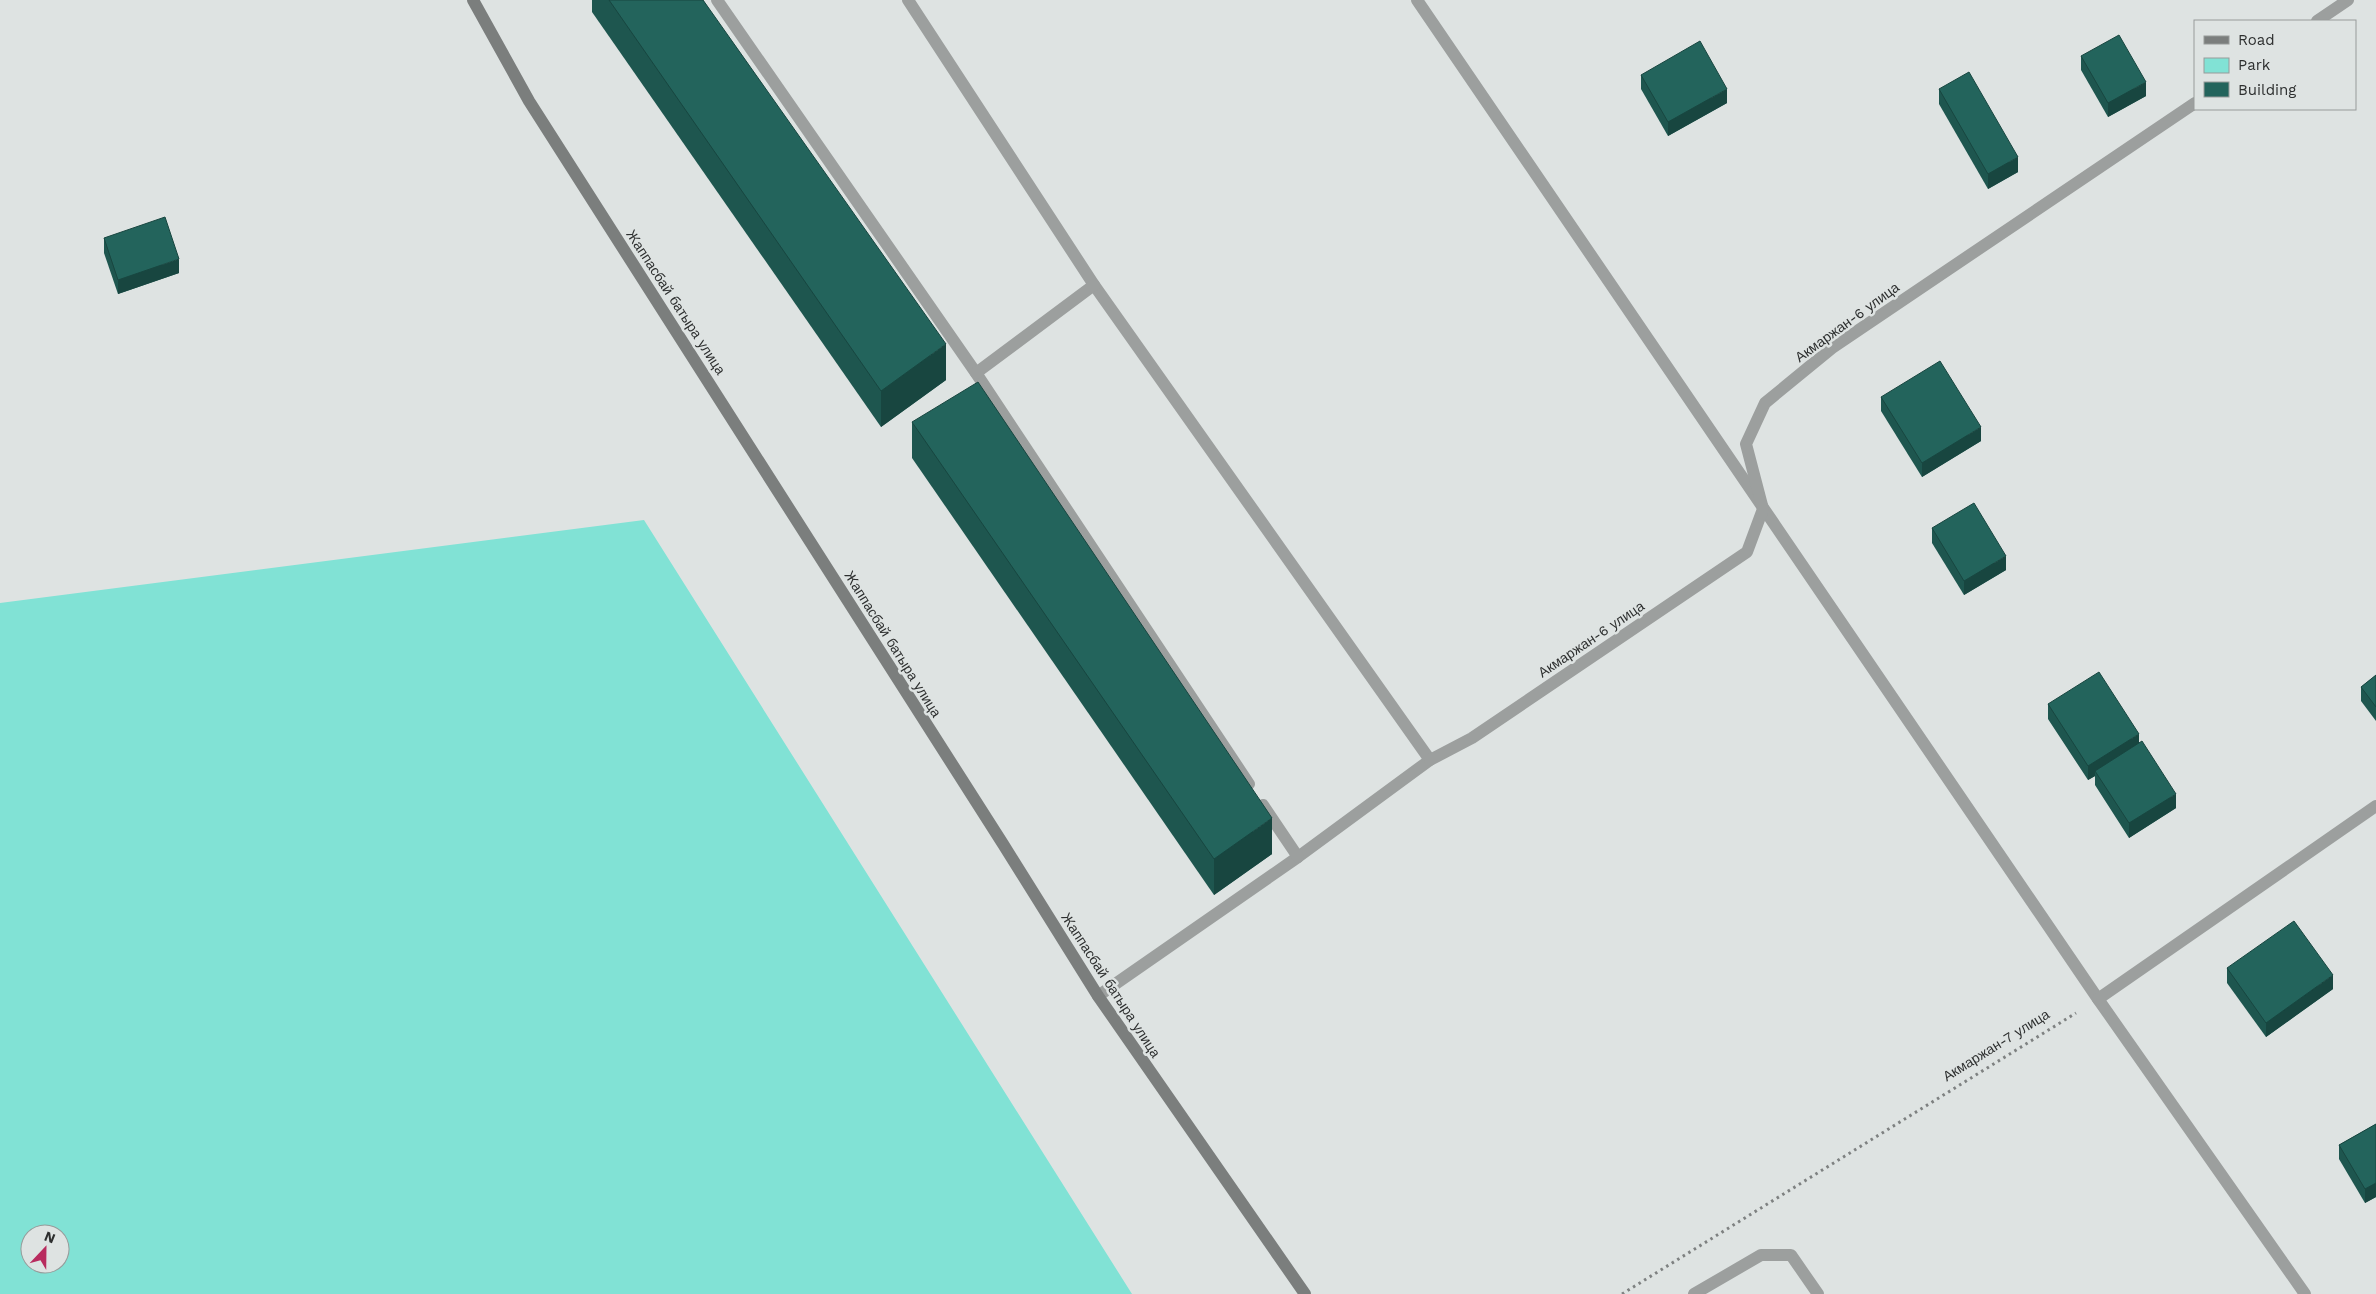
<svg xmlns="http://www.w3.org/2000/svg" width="2376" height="1294" font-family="'Work Sans',sans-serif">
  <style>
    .green { fill: #81e2d5; fill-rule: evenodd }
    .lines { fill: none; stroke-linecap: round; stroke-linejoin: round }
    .path { stroke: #7e8181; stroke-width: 3; stroke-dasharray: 2.5 4; stroke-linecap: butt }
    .lane { stroke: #9c9f9e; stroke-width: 12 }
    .street { stroke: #9c9f9e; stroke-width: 12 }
    .secondary { stroke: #7b7e7d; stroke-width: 12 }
    .wall { fill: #1e564f }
    .shaded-wall { fill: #184640 }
    .building { fill: #23645c; stroke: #184640 }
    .labels { text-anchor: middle; stroke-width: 5; stroke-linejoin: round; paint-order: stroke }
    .street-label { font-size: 14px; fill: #2d2f2f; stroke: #dee3e2 }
  </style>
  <rect width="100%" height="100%" fill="#dee3e2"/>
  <!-- green -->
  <path class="green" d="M644 520 1132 1294H0V603ZM30 1234H60V1264H30Z"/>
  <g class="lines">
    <!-- path -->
    <path class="path" d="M1622 1294 2076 1013"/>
    <!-- lane -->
    <g class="lane">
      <path d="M717 0 976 373 1249 784"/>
      <path d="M908 0 1094 285 1430 760 1298 857 1098 996"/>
      <path d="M976 373 1094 285"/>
      <path d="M1263 805 1298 857"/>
      <path d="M1694 1294 1761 1255H1791L1818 1294"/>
    </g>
    <!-- street -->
    <g class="street">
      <path d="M1417 0 2098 999 2305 1294"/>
      <path d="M2317 21 2348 0"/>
      <path d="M1430 760 1472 738 1747 552 1763 509 1746 444 1765 403 1832 348 2195 103"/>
      <path d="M2098 999 2376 806"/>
    </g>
    <!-- secondary -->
    <path class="secondary" d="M473 0 529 101 1003 844 1098 996 1305 1294"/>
  </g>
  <!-- wall -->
  <g class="wall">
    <path d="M592 0H703L946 380 881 427 592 12Z"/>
    <path d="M2081 56 2146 96 2108 117 2081 70Z"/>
    <path d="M1641 75 1727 103 1668 136 1641 89Z"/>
    <path d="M1939 89 2018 172 1988 189 1939 104Z"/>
    <path d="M104 238 179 273 118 294 104 253Z"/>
    <path d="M1881 397 1981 441 1922 477 1881 411Z"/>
    <path d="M912 422 1272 854 1214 895 912 458Z"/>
    <path d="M1932 528 2006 570 1964 595 1932 543Z"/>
    <path d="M2376 675V721L2361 701V687Z"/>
    <path d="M2048 704 2139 742 2176 808 2129 838 2095 785V776L2088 780 2048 719Z"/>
    <path d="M2227 968 2333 989 2266 1037 2227 983Z"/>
    <path d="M2376 1124V1197L2365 1203 2339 1159V1145Z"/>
  </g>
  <!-- shaded-wall -->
  <g class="shaded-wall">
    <path d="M2146 82V96L2108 117V103Z"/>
    <path d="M1727 89V103L1668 136V122Z"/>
    <path d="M2018 157V172L1988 189V174Z"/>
    <path d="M179 259V273L118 294V280Z"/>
    <path d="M946 344V380L881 427V391Z"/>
    <path d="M1981 427V441L1922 477V463Z"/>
    <path d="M2006 556V570L1964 595V581Z"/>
    <path d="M2139 734V748L2095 771V776L2088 780V766Z"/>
    <path d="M2176 794V808L2129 838V823Z"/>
    <path d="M1272 818V854L1214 895V859Z"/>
    <path d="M2333 975V989L2266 1037V1023Z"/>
    <path d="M2376 1183V1197L2365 1203V1189Z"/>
  </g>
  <!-- building -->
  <g class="building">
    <path d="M609 0H703L946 344 881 391Z"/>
    <path d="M2119 35 2146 82 2108 103 2081 56Z"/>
    <path d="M1700 41 1727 89 1668 122 1641 75Z"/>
    <path d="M1969 72 2018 157 1988 174 1939 89Z"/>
    <path d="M165 217 179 259 118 280 104 238Z"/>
    <path d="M1940 361 1981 427 1922 463 1881 397Z"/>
    <path d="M978 382 1272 818 1214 859 912 422Z"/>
    <path d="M1974 503 2006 556 1964 581 1932 528Z"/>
    <path d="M2099 672 2139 734 2088 766 2048 704Z"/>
    <path d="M2376 675V707L2361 687Z"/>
    <path d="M2142 741 2176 794 2129 823 2095 771Z"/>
    <path d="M2294 921 2333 975 2266 1023 2227 968Z"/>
    <path d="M2376 1124V1183L2365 1189 2339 1145Z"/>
  </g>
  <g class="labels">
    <!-- street labels -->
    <g class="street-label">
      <text transform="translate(676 302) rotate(57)" y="5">Жаппасбай батыра улица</text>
      <text transform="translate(1847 322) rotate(-36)" y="5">Акмаржан-6 улица</text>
      <text transform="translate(1591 639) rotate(-34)" y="5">Акмаржан-6 улица</text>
      <text transform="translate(893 644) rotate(58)" y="5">Жаппасбай батыра улица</text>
      <text transform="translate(1111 985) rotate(57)" y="5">Жаппасбай батыра улица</text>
      <text transform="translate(1996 1045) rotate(-32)" y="5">Акмаржан-7 улица</text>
    </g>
  </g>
  <!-- legend -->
  <rect x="2194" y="20" width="162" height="90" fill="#dee3e2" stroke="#979b9a"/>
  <rect x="2204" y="36" width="25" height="8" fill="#7b7e7d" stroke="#979b9a"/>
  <text x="2238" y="45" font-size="15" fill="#2d2f2f">Road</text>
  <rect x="2204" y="58" width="25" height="15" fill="#81e2d5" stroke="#979b9a"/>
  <text x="2238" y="70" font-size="15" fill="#2d2f2f">Park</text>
  <rect x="2204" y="82" width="25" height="15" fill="#23645c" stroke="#979b9a"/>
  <text x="2238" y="95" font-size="15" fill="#2d2f2f">Building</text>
  <!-- north arrow -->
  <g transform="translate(45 1249) rotate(22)"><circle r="24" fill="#dee3e2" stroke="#979b9a"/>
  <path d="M0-4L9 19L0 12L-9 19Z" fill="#b82b5e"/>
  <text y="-8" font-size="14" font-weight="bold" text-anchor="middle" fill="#2d2f2f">N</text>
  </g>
</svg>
